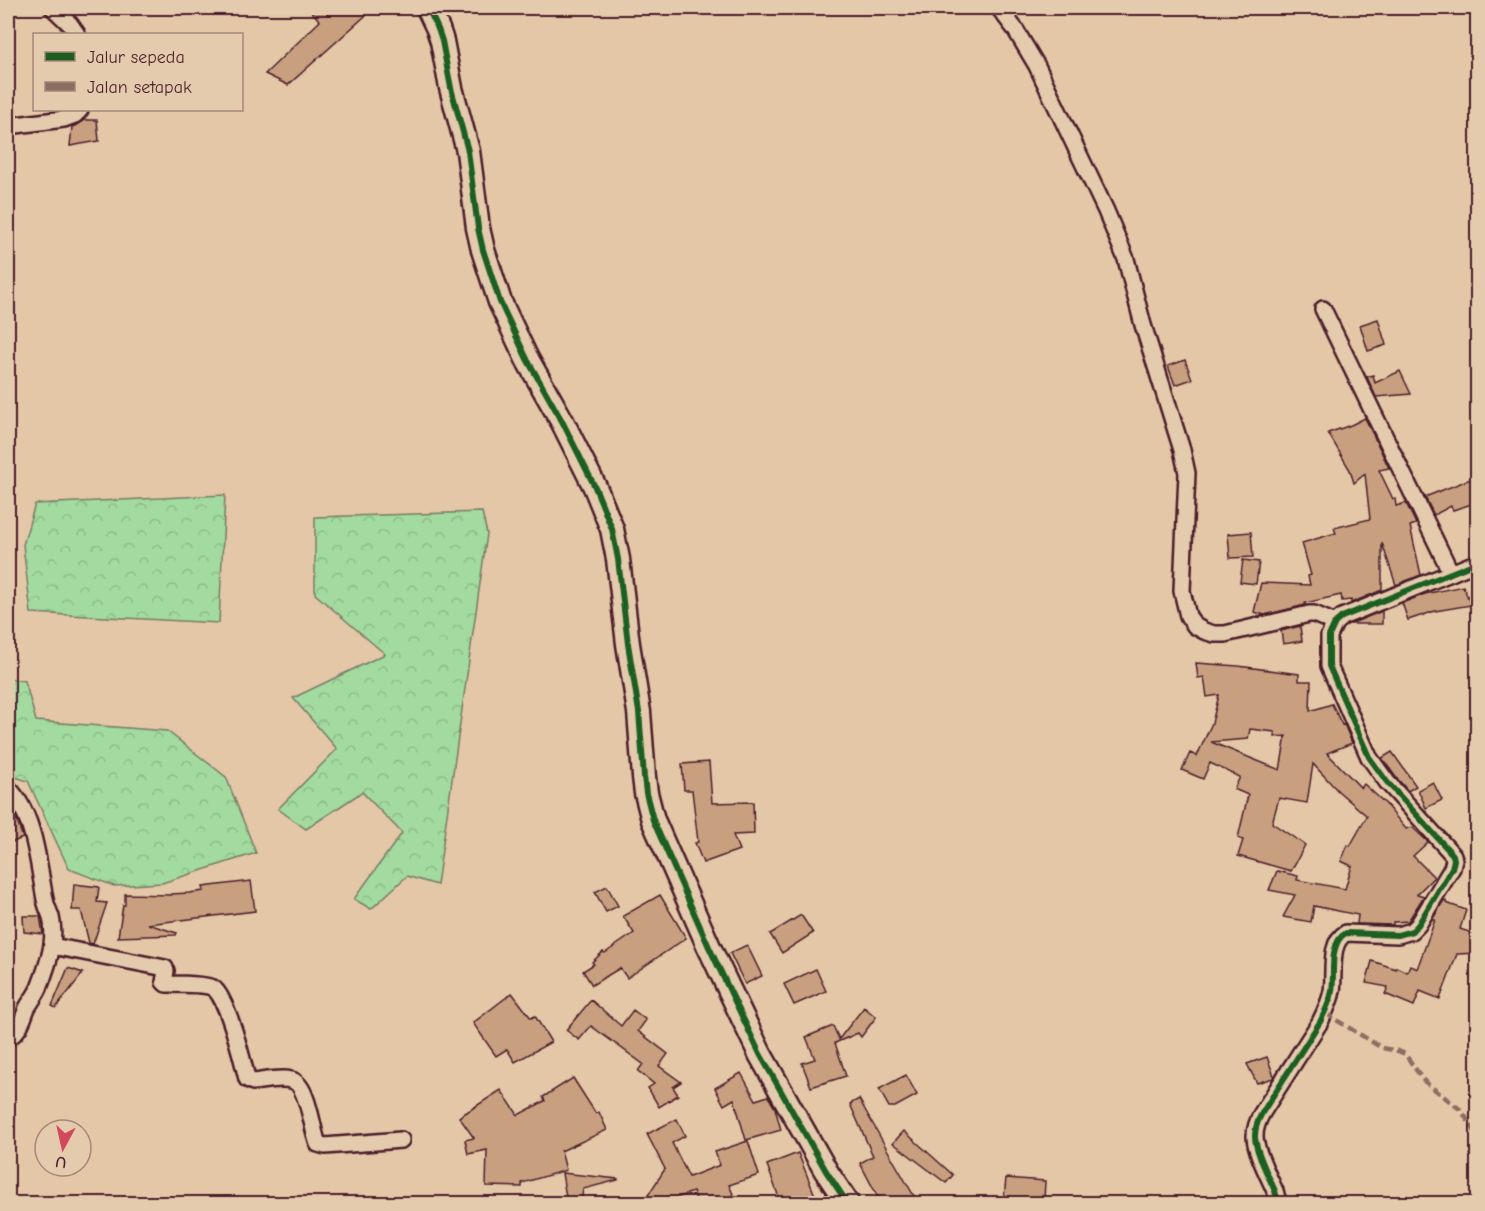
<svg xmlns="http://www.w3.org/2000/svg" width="1485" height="1211" viewBox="0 0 1485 1211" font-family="'Comic Neue',sans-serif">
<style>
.forest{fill:url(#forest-crowns);stroke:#767c65;stroke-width:1.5}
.building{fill:#c8a080;stroke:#4a1f2b;stroke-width:1.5;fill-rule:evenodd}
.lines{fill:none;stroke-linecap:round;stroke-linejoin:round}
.street-casing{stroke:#4a1f2b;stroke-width:20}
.secondary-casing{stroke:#4a1f2b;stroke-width:27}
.street{stroke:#e5cbad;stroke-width:15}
.secondary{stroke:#e5cbad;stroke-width:22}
.quiet{stroke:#8d6e63;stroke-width:4.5;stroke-dasharray:9 4.5;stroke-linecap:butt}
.cycleway-casing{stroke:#e5cbad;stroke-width:10}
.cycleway{stroke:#1b5e20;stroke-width:6}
</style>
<defs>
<pattern id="forest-crowns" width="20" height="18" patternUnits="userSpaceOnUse" patternTransform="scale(1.5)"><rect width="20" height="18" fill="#a2da9f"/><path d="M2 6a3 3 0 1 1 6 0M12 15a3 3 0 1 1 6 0" fill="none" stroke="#8dbb89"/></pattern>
</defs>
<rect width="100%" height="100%" fill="#e4c7a7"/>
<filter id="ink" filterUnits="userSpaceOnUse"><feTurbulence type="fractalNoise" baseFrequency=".0167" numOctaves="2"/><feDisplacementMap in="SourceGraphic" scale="12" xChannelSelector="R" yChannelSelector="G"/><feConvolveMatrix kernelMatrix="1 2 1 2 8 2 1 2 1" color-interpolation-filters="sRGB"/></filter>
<g filter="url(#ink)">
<!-- forest -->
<g class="forest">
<path d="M225 495 219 623 31 613 23 545 35 504Z"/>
<path d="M482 512 487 534 437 885 407 876 371 909 354 899 402 833 362 792 306 829 278 809 337 749 293 698 385 654 315 594V517Z"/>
<path d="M8 679 25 681 36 721 167 731 226 777 256 853 162 883 114 886 69 869 28 781 8 775Z"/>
</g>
<!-- building -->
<g class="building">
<path d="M308 8H374L288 85 265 74 320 21Z"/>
<path d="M84 120H97L99 141 70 146 72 127 79 124Z"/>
<path d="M1378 319 1386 345 1368 351 1360 325Z"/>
<path d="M1185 360 1192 379 1175 385 1168 366Z"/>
<path d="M1400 371 1411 394 1376 397 1367 377 1373 375 1375 383Z"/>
<path d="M1365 418 1389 468 1379 470 1393 499H1395L1396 506 1406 503 1416 524 1410 526 1421 575 1396 585 1382 543V590L1351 603V600L1342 601 1341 595 1305 603V605L1265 615 1254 612 1261 583 1310 585 1308 576 1311 575 1302 543 1336 533 1334 528 1370 519 1365 474 1354 483 1350 470 1328 433 1351 425Z"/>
<path d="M1478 476V502L1453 510 1451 506 1434 515 1425 497Z"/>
<path d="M1251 532 1253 557 1230 558 1228 534Z"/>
<path d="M1243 560 1259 562 1256 584 1240 582Z"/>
<path d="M1463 586 1471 605 1435 611 1408 620 1402 603 1425 594Z"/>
<path d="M1382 611V624H1350Z"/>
<path d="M1300 626 1302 641 1283 644 1281 631Z"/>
<path d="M1196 663 1238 666 1299 674V681H1311L1310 711 1332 704 1342 725 1344 724 1352 743 1327 753 1361 788 1364 784 1388 806H1387L1406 829 1412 827 1428 842 1413 856 1434 877 1417 894 1424 896 1408 921 1393 922V925L1357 924 1358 915 1314 906 1311 922 1283 917 1295 895 1269 890 1277 871 1298 876 1297 880 1345 889 1352 866 1341 861 1348 845 1350 846 1367 816 1338 791 1313 764 1307 803 1279 798 1272 823 1305 845 1291 871 1238 856 1243 840 1238 838 1248 795 1234 789 1240 777 1210 763 1203 779 1182 770 1190 753 1197 756 1212 723 1219 695 1207 697 1204 677 1198 678ZM1250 729 1275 732V737L1286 736 1280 770 1211 742 1248 739Z"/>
<path d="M1392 752 1416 786 1408 791 1395 776 1382 758Z"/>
<path d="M709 762 712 803 753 802 754 834 733 835 739 850 703 863 695 843 698 842 692 790H684L682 764Z"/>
<path d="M1433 782 1442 800 1426 808 1418 790Z"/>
<path d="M8 803 15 816 23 838 8 844Z"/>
<path d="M251 881 255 911 148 924 177 933 176 935 118 937 123 905H125V894L171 895V894L189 893 204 891 203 887Z"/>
<path d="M74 884 99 887 97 902 107 903 93 944 89 943 81 910H72Z"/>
<path d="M607 886 618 906 606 912 595 892Z"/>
<path d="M660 895 686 938 627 978 620 968 592 985 583 971 594 964 592 962 603 952 605 953 634 933 623 916Z"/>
<path d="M1444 900 1446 901V903L1466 910 1460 929 1478 935V953L1457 954 1440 999 1420 991 1414 1006 1385 994 1388 987 1366 983 1372 961 1396 969V967L1407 972 1410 965 1417 969 1435 920H1432Z"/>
<path d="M801 915 813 933 782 953 770 934Z"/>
<path d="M23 916H40L43 934 24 932Z"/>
<path d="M747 945 762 976 745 984 730 953Z"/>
<path d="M68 968 83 973 56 1008 52 1006Z"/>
<path d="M816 969 826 991 794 1005 784 984Z"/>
<path d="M512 993 531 1018 535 1016 551 1042 515 1062 507 1049 496 1056 473 1023Z"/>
<path d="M591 1000 621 1026 633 1010 646 1020 638 1031 668 1054 659 1066 681 1082 673 1087 678 1095 659 1107 648 1088 654 1084 638 1071 643 1064 591 1026 579 1040 566 1030Z"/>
<path d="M864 1007 876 1017 861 1037 858 1033 835 1043 846 1076 811 1087 802 1063 815 1059 806 1037 833 1026 839 1039Z"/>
<path d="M1267 1057 1274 1076 1273 1078 1257 1083 1247 1064Z"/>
<path d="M741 1073 756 1100 768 1096 775 1108 781 1130 746 1140 734 1099 724 1105 715 1088Z"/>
<path d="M906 1075 917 1095 895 1107H889L879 1089Z"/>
<path d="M573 1078 596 1114 599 1112 607 1130 561 1151 566 1170 522 1183V1187L486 1186 487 1150 468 1154 465 1140 474 1138 459 1117 501 1090 518 1115 545 1101 543 1097Z"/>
<path d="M859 1099 888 1151 918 1203H881L860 1163 873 1156 850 1104Z"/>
<path d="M677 1119 685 1136 672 1143 689 1177 720 1165 715 1152 748 1141 759 1175 729 1185 737 1203H698L693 1192 662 1203H643L665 1169 647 1134Z"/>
<path d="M904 1131 953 1175 946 1183 893 1143Z"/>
<path d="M798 1153 818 1203H781L767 1165Z"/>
<path d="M562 1173 618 1179V1180L583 1189 581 1203H567Z"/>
<path d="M1006 1178 1045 1181 1044 1201 1004 1198Z"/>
</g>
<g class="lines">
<!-- street casing -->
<g class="street-casing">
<g id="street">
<path d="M53 8 70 24 77 34"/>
<path d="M999 8 1015 29 1037 66 1106 211 1126 259 1143 325 1182 450 1187 473 1182 591 1188 616 1195 626 1204 631 1214 634H1225L1309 614H1314L1335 623"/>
<path d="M8 126 64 119 75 115 80 110"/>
<path d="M1323 309 1451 573"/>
<path d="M8 788C35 814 38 864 45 899 46 906 49 911 51 917 53 925 53 936 52 944 51 955 43 978 39 988 36 995 31 1001 27 1008 23 1018 19 1034 8 1037"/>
<path d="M52 946 165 968 166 971 164 982 166 984C176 984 207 984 213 988 227 996 243 1062 247 1079L253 1082C263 1081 281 1077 291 1080 308 1083 312 1130 318 1144L325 1146 401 1140"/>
<path d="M1276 1204 1277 1198 1275 1191C1269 1177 1255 1151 1255 1136 1255 1128 1258 1120 1262 1113L1320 1022C1325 1012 1330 1002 1332 991 1335 973 1328 943 1346 933L1398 935 1412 931 1418 925 1452 868 1454 860 1453 855 1387 782 1369 757 1362 741 1329 666V636L1335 623 1342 617 1478 562"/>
</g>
</g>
<!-- secondary casing -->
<g class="secondary-casing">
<path id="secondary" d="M428 8 438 29 442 41 451 88 468 151 478 228 483 250 500 302 527 359 562 421 595 487 612 529 618 559 628 644 639 712 644 777 646 793 653 820 709 947 760 1054 826 1171 848 1204"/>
</g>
<!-- street -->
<use href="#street" class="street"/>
<!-- secondary -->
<use href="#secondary" class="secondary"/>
<!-- quiet -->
<path class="quiet" d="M1325 1013 1382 1048 1398 1051 1405 1054 1424 1081 1461 1110 1478 1136"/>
<!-- cycleway casing -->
<g class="cycleway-casing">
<g id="cycleway">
<path d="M428 8 438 29 442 41 451 88 468 151 478 228 483 250 500 302 527 359 562 421 595 487 612 529 618 559 628 644 639 712 644 777 646 793 653 820 709 947 760 1054 826 1171 848 1204"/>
<path d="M1276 1204 1277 1198 1275 1191C1269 1177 1255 1151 1255 1136 1255 1128 1258 1120 1262 1113L1320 1022C1325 1012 1330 1002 1332 991 1335 973 1328 943 1346 933L1398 935 1412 931 1418 925 1452 868 1454 860 1453 855 1387 782 1369 757 1362 741 1329 666V636L1335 623 1342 617 1478 562"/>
</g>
</g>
<!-- cycleway -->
<use href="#cycleway" class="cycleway"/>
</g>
</g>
<!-- margin -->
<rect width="1485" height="1211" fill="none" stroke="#e5cbad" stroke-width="30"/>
<rect x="15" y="15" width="1455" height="1181" fill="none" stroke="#4a1f2b" stroke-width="2" filter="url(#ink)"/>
<!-- legend -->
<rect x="33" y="33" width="210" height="78" fill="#e5cbad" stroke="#a78679" stroke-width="1.5"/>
<rect x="45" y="52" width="30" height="9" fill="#1b5e20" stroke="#a78679" stroke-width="1.5"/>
<text x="87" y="63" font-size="18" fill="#4a1f2b">Jalur sepeda</text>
<rect x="45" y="82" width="30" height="9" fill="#8d6e63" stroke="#a78679" stroke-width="1.5"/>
<text x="87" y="93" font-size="18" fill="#4a1f2b">Jalan setapak</text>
<!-- north arrow -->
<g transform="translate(63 1148) rotate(188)"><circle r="28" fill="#e5cbad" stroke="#a78679" stroke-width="1.5"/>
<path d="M0-4.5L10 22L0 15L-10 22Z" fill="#d1495b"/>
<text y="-9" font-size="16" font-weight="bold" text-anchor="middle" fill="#4a1f2b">U</text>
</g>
</svg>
